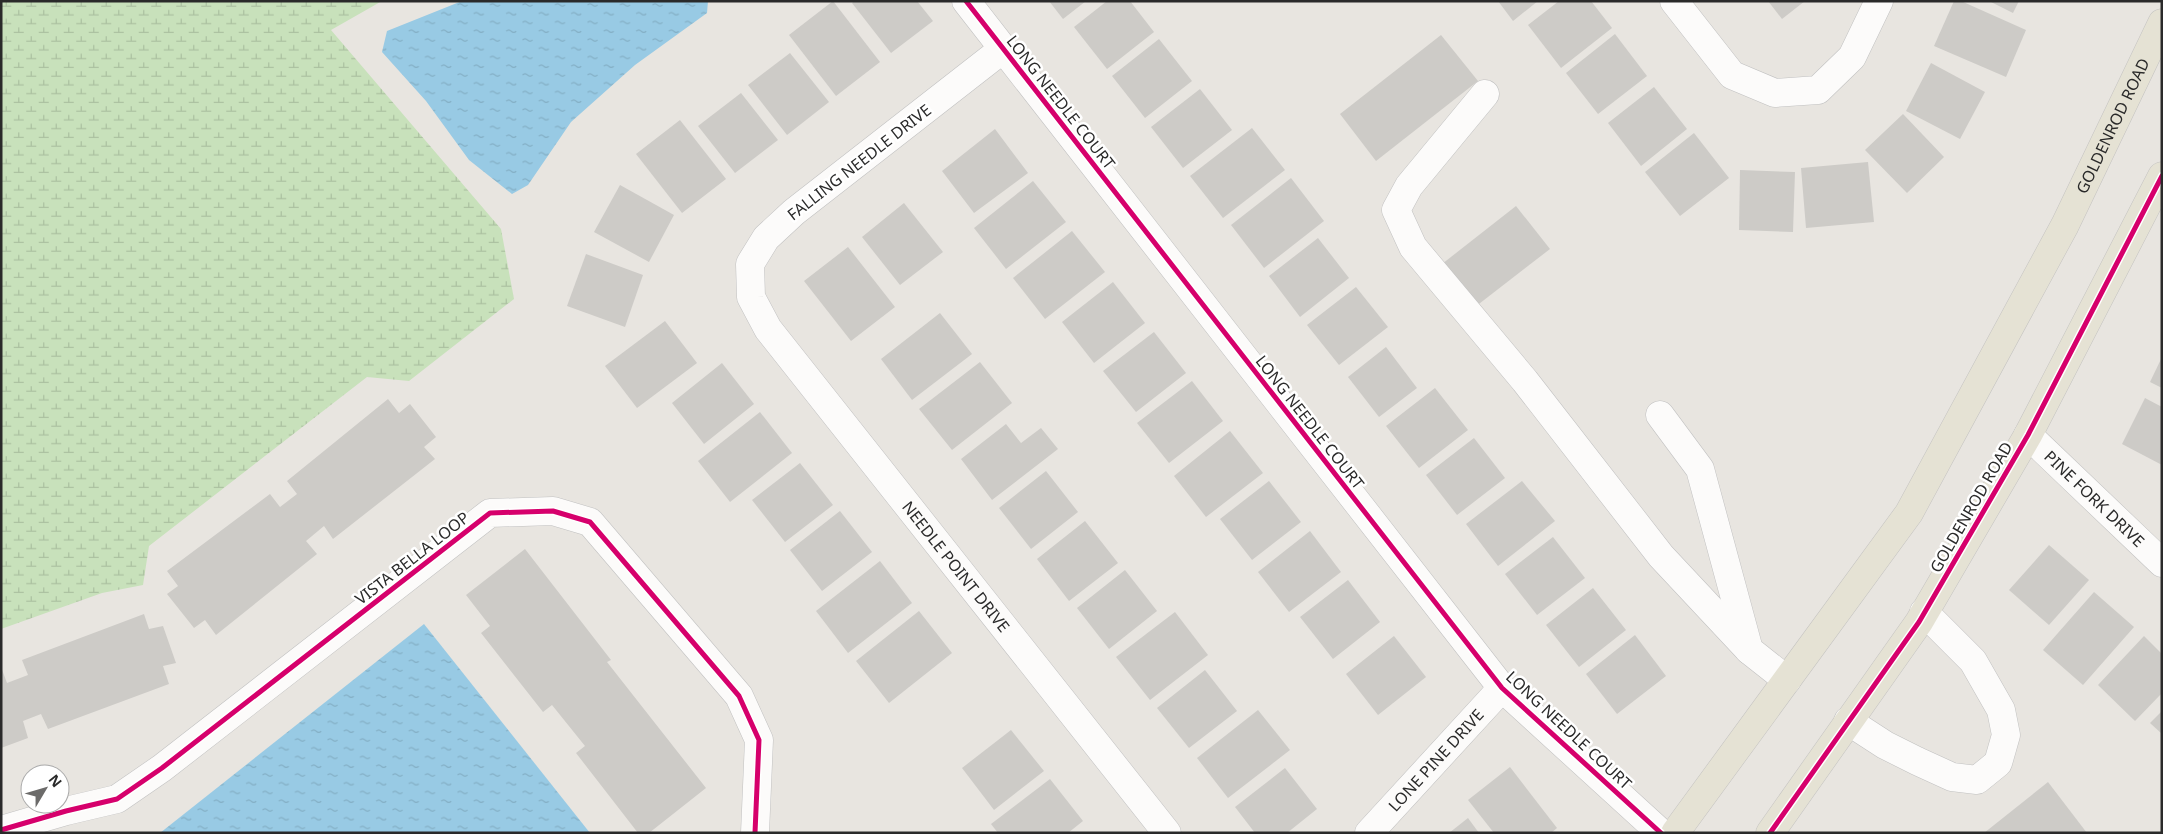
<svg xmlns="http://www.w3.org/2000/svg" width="2163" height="834" viewBox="0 0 2163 834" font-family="'Noto Sans',sans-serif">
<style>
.wetland{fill:url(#wetland-marsh)}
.water{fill:url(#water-ripples)}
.building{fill:#cdcbc7}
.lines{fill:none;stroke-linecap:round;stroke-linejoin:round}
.minor-casing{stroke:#c1c1c1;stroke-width:29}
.major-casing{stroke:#c4c3c1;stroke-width:29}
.minor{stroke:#fcfbfa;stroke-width:28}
.major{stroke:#e5e2d4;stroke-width:28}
.cycleway-casing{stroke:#fff;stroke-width:8}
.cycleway{stroke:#d6006c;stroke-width:5}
.labels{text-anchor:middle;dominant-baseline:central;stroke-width:5;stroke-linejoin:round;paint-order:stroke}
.street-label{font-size:16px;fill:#2a2a2a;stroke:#fff}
</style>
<defs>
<pattern id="wetland-marsh" width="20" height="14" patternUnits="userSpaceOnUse" patternTransform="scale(1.25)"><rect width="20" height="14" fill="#c8e1bb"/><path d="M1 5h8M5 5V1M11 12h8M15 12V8" fill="none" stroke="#acc1a1"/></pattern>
<pattern id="water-ripples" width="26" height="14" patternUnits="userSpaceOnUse" patternTransform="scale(1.25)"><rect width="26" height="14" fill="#98cae4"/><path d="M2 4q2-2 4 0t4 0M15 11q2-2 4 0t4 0" fill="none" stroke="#83aec4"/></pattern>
</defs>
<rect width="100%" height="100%" fill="#e8e5e0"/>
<!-- wetland -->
<path class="wetland" d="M1 1H382L331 30 501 229 514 299 409 381 367 377 149 546 143 585 102 593 1 629Z"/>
<!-- water -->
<g class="water">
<path d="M462 1H708L707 13 635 65 571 122 528 185 512 194 469 160 426 101 382 52 387 31Z"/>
<path d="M424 624 590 833H160Z"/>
</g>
<!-- building -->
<g class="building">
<path d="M833 1 880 62 836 96 789 35Z"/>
<path d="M854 1H917L933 21 891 53 852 3Z"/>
<path d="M1049 1H1086L1063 19Z"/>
<path d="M1107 1H1130L1154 32 1107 69 1074 27Z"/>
<path d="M1498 1H1538L1513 21Z"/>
<path d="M1559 1H1591L1612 28 1561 68 1528 25Z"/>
<path d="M1768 1H1805L1782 19Z"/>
<path d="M1954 1H1961L2026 30 2006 77 1934 46Z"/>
<path d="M1989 1H2019L2013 13Z"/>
<path d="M1615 34 1647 76 1598 114 1566 73Z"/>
<path d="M1441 35 1478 81 1376 161 1340 114Z"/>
<path d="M1159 39 1192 81 1145 118 1112 76Z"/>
<path d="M790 53 829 102 787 135 748 85Z"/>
<path d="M1931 63 1985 92 1960 139 1906 111Z"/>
<path d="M1654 87 1687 129 1641 166 1608 123Z"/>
<path d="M1200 89 1232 130 1183 168 1151 127Z"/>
<path d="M741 93 778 140 735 173 698 126Z"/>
<path d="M1903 114 1944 157 1907 193 1865 150Z"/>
<path d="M680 120 726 179 682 213 636 154Z"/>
<path d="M1252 128 1285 170 1223 218 1190 176Z"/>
<path d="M995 129 1028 173 974 213 942 171Z"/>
<path d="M1694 133 1729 178 1680 216 1645 172Z"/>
<path d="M1868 162 1874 222 1806 228 1801 168Z"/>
<path d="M1740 170 1795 172 1793 232 1739 230Z"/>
<path d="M1291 178 1324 221 1264 268 1231 225Z"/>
<path d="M1033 181 1066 222 1006 269 974 228Z"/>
<path d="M620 185 674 215 649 262 594 232Z"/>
<path d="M904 203 943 252 900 285 862 237Z"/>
<path d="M1516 206 1550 249 1475 307 1442 264Z"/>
<path d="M1072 231 1105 272 1045 319 1013 278Z"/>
<path d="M1318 238 1349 278 1300 317 1269 276Z"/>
<path d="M848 247 895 307 851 341 804 281Z"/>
<path d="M586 254 643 275 625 327 567 306Z"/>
<path d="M1113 282 1145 323 1094 363 1062 322Z"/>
<path d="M1356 287 1388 327 1339 365 1307 325Z"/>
<path d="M940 313 972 354 912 400 881 359Z"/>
<path d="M665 321 697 363 637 408 605 366Z"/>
<path d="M1154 332 1186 373 1136 412 1103 371Z"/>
<path d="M1386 347 1417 388 1379 417 1348 377Z"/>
<path d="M2162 357V388L2150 382Z"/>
<path d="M980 362 1012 403 952 450 919 409Z"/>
<path d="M722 363 754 404 704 444 672 403Z"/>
<path d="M1192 381 1223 421 1169 463 1137 423Z"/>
<path d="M1435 388 1468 430 1419 468 1386 426Z"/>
<path d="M2145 398 2162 407V465L2122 444Z"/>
<path d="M388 399 399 413 410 404 436 437 424 447 435 459 333 539 324 526 306 541 317 554 216 635 205 620 194 628 167 594 178 586 167 571 270 494 280 507 297 494 287 481Z"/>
<path d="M760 412 792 453 730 502 698 461Z"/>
<path d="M1006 424 1021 443 1041 428 1058 449 992 500 961 459Z"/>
<path d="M1230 431 1263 473 1206 517 1174 476Z"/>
<path d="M1474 438 1505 478 1457 515 1426 475Z"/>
<path d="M800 463 833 505 785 542 752 500Z"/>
<path d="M1046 471 1078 512 1031 549 999 508Z"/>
<path d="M1269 481 1301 522 1252 560 1220 519Z"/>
<path d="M1522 481 1555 521 1498 566 1466 524Z"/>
<path d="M840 511 872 552 822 591 790 550Z"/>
<path d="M1085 521 1118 563 1069 601 1037 559Z"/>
<path d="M1310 531 1341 572 1289 612 1258 572Z"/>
<path d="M1553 537 1585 578 1537 615 1505 574Z"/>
<path d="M2049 545 2089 580 2049 625 2009 590Z"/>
<path d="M525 549 611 660 607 662 706 788 649 833H638L576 753 585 746 552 705 543 712 481 633 490 626 466 595Z"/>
<path d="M880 561 912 603 848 653 816 611Z"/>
<path d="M1125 570 1157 611 1109 649 1077 608Z"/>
<path d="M1348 580 1380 622 1333 659 1300 617Z"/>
<path d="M1593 588 1626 630 1579 667 1546 625Z"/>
<path d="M2094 592 2134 627 2083 685 2043 650Z"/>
<path d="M919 611 952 653 889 703 856 661Z"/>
<path d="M1175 612 1208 655 1150 700 1116 657Z"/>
<path d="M144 614 149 629 163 626 176 663 163 666 169 684 48 729 41 714 23 721 28 738 1 748V667L7 683 28 675 22 660Z"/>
<path d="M1635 635 1666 676 1617 714 1586 674Z"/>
<path d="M1394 636 1426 677 1378 715 1346 674Z"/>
<path d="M2144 636 2162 654V693L2135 721 2098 685Z"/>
<path d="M1205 670 1237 711 1189 748 1157 708Z"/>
<path d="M1258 710 1290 750 1228 798 1197 758Z"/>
<path d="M2162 711V734L2150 723Z"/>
<path d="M1011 730 1044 771 994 810 962 768Z"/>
<path d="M1510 767 1557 828 1551 833H1494L1468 800Z"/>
<path d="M1285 768 1317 809 1287 833H1255L1235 807Z"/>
<path d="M1050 779 1083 821 1068 833H998L991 824Z"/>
<path d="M2048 782 2087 833H1984Z"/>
<path d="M1468 818 1479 833H1449Z"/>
</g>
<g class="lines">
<!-- minor casing -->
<g class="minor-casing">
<g id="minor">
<path d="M966 1 1502 688 1661 833"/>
<path d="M1674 1 1732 75 1775 93 1818 90 1852 57 1879 1"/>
<path id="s1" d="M1003 49 794 212 766 238 750 264 751 297 768 329 1167 833"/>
<path d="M1485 94 1409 186 1396 210 1413 247 1525 381 1661 556 1749 650"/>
<path d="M1660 415 1700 469 1749 650 1787 680"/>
<path id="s2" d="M2028 435 2162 563"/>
<path d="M1848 721 1885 745 1917 761 1952 777 1977 780 1998 763 2006 735 2001 710 1973 661 1924 612"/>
<path d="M1 830 66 811 117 799 162 768 490 513 553 511 590 522 739 696 759 740 755 833"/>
<path id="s3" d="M1369 833 1502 688"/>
</g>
</g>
<!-- major casing -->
<g class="major-casing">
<g id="major">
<path id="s4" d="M1675 833 1909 513 2065 225 2162 23"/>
<path d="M1770 833 1919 622 2028 435 2162 176"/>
</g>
</g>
<!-- minor -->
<use href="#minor" class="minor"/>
<!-- major -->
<use href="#major" class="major"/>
<!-- cycleway casing -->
<g class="cycleway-casing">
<g id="cycleway">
<path d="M966 1 1502 688 1661 833"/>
<path d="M1 830 66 811 117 799 162 768 490 513 553 511 590 522 739 696 759 740 755 833"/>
<path d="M1770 833 1919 622 2028 435 2162 176"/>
</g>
</g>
<!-- cycleway -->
<use href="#cycleway" class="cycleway"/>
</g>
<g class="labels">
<!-- street labels -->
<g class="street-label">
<text transform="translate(1061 102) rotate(52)">LONG NEEDLE COURT</text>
<text stroke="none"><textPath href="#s4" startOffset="834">GOLDENROD ROAD</textPath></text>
<text transform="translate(859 162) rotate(-38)">FALLING NEEDLE DRIVE</text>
<text transform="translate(1310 422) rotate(52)">LONG NEEDLE COURT</text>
<text stroke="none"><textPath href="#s2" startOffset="92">PINE FORK DRIVE</textPath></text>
<text transform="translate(1971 507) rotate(-60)">GOLDENROD ROAD</text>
<text transform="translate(412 558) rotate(-38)">VISTA BELLA LOOP</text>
<text stroke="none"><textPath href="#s1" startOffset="706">NEEDLE POINT DRIVE</textPath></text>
<text transform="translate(1569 730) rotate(43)">LONG NEEDLE COURT</text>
<text stroke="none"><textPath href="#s3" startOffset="99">LONE PINE DRIVE</textPath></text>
</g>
</g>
<!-- border -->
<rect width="2163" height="834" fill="none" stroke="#2a2a2a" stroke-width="5"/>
<!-- north arrow -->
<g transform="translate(45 789) rotate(52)"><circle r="24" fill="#ffffff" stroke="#aaaaaa"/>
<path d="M0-4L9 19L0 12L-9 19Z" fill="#6c6b6a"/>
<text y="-8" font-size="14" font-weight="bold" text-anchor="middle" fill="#2a2a2a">N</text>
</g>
</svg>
